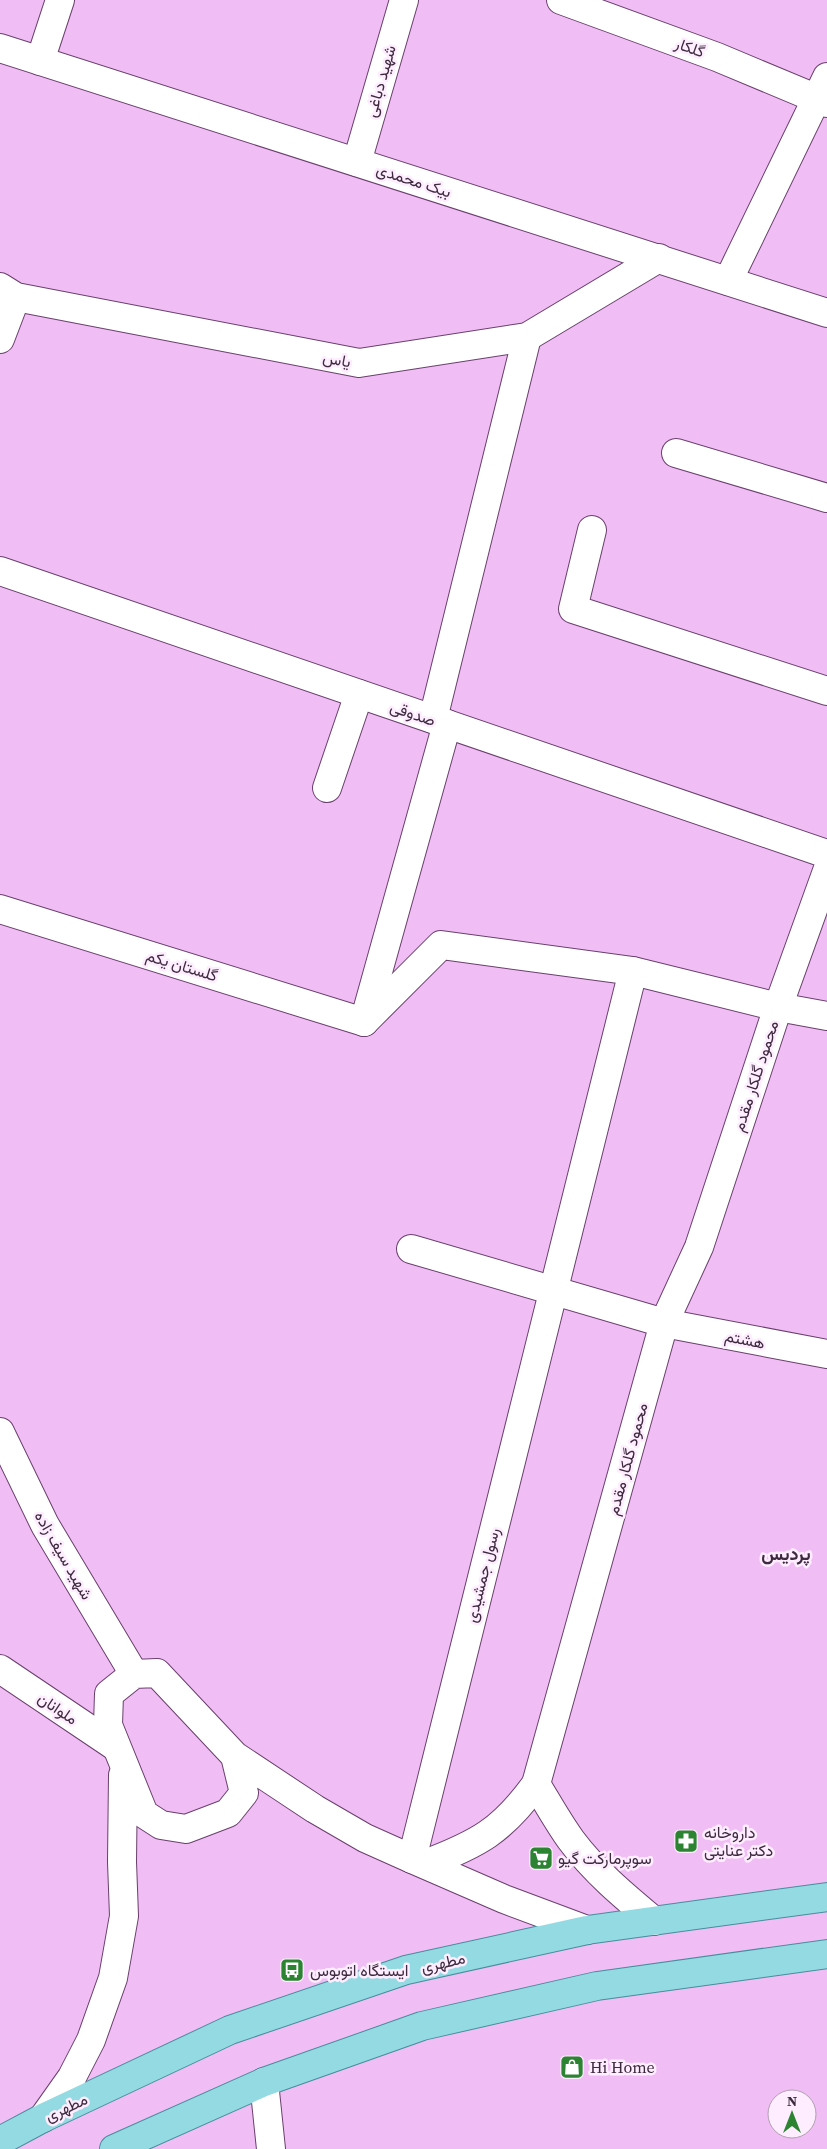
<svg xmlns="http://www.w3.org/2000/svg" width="827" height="2149" viewBox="0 0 827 2149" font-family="'Source Serif 4',Vazirmatn,serif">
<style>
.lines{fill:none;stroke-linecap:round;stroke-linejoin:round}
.minor-casing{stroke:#6a3f6d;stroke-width:30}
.major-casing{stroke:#468d9c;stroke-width:30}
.minor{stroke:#fff;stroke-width:28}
.major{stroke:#93dae2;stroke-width:28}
.labels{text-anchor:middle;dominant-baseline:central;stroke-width:5;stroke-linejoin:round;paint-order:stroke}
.street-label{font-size:16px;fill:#3e2a3f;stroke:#fdedfe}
.poi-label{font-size:16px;fill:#3e2a3f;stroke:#fdedfe;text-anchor:start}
.neighbourhood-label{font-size:18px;font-weight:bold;fill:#3e2a3f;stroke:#fdedfe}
</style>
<rect width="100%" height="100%" fill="#f0bef4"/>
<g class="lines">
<!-- minor casing -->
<g class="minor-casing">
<g id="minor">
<path d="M561 0 717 57 827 103"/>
<path d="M0 48 827 313"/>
<path d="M40 61 60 0"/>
<path d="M357 162 404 0"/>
<path d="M728 281 827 77"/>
<path d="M0 287 16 297 359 363 527 337 659 258"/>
<path d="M0 339 16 297"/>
<path d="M676 453 827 498"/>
<path d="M592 530 573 609 827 691"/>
<path d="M0 571 827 854"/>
<path d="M433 719 527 337"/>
<path d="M327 788 359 694"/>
<path d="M0 909 364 1022"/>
<path d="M365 1021 441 945 633 971"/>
<path d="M364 1022 447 724"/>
<path d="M411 1249 664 1323 827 1354"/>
<path d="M0 1432 45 1525 134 1674"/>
<path d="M0 1669 116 1747"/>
<path d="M235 1756 244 1793 228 1813 186 1829 161 1825 144 1814 108 1725 109 1694 134 1674 157 1673 235 1756 315 1809 365 1838 412 1859 504 1899 587 1930"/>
<path d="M536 1784C547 1802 558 1822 571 1840 594 1871 624 1896 654 1921"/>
<path d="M412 1859 633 971 778 1007 827 1016"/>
<path d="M425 1864C478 1844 502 1831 536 1784L664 1323 699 1247 778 1007 827 871"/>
<path d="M264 2082 271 2149"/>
<path d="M43 2118 72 2077 91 2040 113 1978 124 1916 122 1862 123 1775"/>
</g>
</g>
<!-- major casing -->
<g class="major-casing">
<g id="major">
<path d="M0 2141 43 2118 230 2030 406 1970 587 1930 827 1897"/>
<path d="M114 2149 264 2082 422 2026 597 1986 827 1954"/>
</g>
</g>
<!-- minor -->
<use href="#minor" class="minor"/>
<!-- major -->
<use href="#major" class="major"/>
</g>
<!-- icons -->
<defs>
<g id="pharmacy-square" transform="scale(1.25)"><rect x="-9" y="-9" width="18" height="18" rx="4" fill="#2c8332" stroke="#fdedfe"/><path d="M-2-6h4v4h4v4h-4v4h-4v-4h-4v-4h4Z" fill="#fff"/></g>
<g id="supermarket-square" transform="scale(1.25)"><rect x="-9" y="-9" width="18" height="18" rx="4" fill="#2c8332" stroke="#fdedfe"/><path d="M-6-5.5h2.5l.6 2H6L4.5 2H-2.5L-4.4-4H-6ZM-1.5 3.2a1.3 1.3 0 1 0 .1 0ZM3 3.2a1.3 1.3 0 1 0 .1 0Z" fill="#fff"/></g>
<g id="bus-square" transform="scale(1.25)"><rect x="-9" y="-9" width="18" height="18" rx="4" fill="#2c8332" stroke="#fdedfe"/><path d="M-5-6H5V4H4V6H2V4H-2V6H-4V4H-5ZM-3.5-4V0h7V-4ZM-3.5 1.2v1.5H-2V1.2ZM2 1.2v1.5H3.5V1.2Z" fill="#fff"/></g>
<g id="shop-square" transform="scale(1.25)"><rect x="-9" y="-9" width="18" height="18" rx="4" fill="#2c8332" stroke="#fdedfe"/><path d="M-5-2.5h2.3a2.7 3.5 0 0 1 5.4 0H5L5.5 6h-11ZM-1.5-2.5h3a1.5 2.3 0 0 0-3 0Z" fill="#fff"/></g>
</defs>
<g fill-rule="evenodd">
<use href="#pharmacy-square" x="686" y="1841"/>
<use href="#supermarket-square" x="541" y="1858"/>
<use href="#bus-square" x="292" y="1970"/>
<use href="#shop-square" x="572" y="2067"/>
</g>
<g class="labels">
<!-- street labels -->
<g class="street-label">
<text transform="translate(690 47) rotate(20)">گلکار</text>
<text transform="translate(380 81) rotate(-74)">شهید دباغی</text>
<text transform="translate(414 180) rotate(18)">بیک محمدی</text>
<text transform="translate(337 359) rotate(11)">یاس</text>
<text transform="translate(413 713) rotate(19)">صدوقی</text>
<text transform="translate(182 965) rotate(17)">گلستان یکم</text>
<text transform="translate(755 1076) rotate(-72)">محمود گلکار مقدم</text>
<text transform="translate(745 1339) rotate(11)">هشتم</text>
<text transform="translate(627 1459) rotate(-75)">محمود گلکار مقدم</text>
<text transform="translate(64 1555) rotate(60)">شهید سیف زاده</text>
<text transform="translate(482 1575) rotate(-76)">رسول جمشیدی</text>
<text transform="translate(58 1708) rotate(34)">ملوانان</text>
<text transform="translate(443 1962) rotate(-13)">مطهری</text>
<text transform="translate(66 2107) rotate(-25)">مطهری</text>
</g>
<!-- poi labels -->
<g class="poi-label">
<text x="704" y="1832">داروخانه<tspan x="704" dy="18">دکتر عنایتی</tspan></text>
<text x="558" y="1858">سوپرمارکت گیو</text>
<text x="310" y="1970">ایستگاه اتوبوس</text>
<text x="590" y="2067">Hi Home</text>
</g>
<!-- neighbourhood labels -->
<g class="neighbourhood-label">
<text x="786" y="1553">پردیس</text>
</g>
</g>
<!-- north arrow -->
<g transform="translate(792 2114)"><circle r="24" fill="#fdedfe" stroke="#b19fb2"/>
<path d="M0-4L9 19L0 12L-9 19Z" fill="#2c8332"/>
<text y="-8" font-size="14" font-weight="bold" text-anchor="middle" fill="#3e2a3f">N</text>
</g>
</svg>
